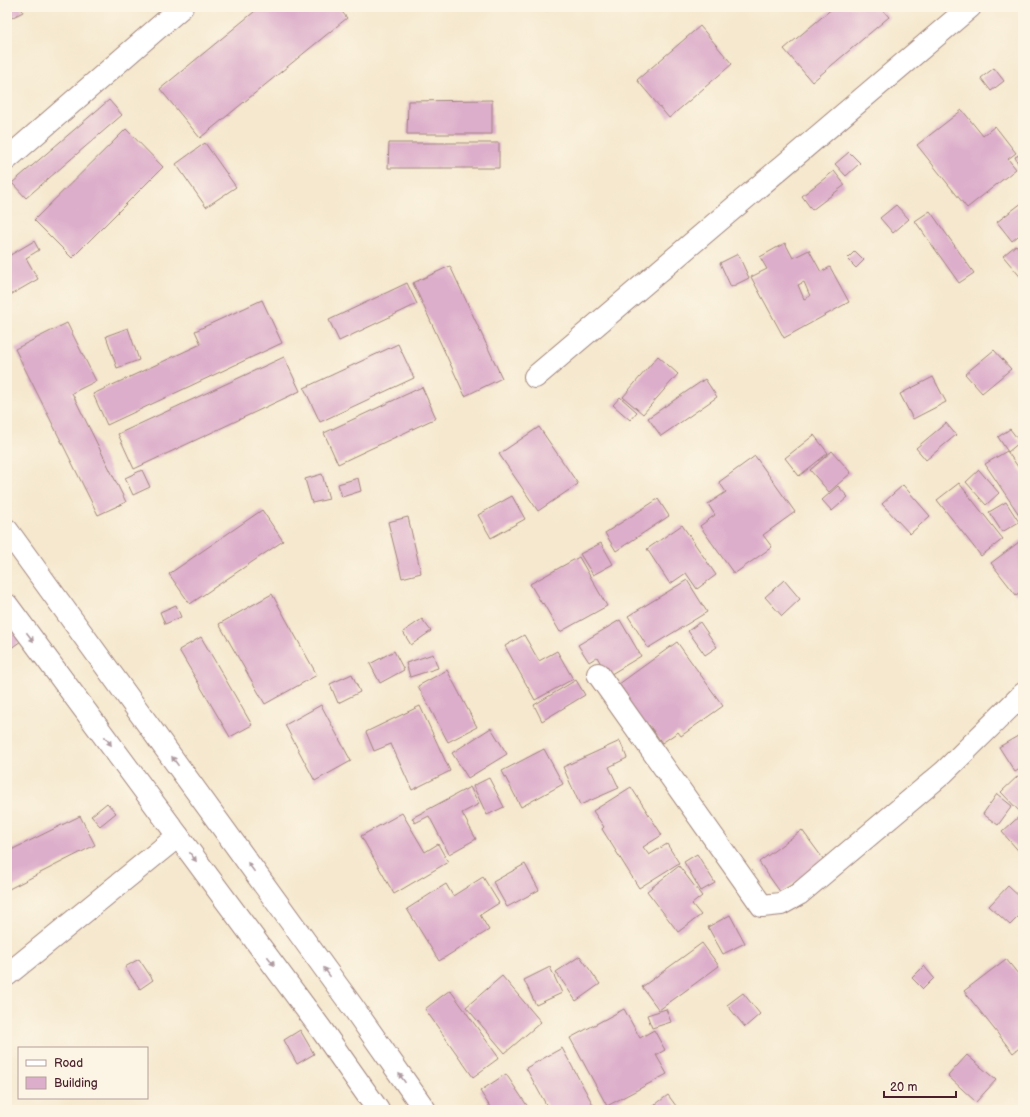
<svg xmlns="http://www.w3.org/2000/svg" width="1030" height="1117" viewBox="0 0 1030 1117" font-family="'Balsamiq Sans',sans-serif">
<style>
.building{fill:#ddaecb;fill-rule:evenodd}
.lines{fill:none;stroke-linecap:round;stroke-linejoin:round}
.street-casing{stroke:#a0847c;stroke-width:24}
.primary-casing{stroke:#a0847c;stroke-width:24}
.street{stroke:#fff;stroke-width:22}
.primary{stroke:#fff;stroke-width:22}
.oneway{fill:#ae9aa0}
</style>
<rect width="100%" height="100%" fill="#fcf5e5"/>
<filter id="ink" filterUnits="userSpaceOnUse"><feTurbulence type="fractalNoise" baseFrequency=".025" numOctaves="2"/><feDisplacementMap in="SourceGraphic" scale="8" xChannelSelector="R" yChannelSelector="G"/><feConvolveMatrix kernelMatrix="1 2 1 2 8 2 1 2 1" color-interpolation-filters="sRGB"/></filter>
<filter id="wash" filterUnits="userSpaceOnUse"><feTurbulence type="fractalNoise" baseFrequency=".012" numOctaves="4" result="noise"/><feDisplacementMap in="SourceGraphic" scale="16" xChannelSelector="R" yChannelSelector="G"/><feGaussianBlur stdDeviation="0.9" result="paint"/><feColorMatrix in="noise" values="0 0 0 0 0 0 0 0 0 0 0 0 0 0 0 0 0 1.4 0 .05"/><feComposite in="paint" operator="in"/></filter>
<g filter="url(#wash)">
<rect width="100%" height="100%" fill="#f5e8ce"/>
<g id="blocks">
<!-- building -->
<g class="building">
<path d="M7 7H21L23 12 7 20Z"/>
<path d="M260 7H338L347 18 200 138 160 89Z"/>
<path d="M543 7H552L546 11Z"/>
<path d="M834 7H880L889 17 812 82 784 49Z"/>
<path d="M700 26 732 64 669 118 637 80Z"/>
<path d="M994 68 1004 81 991 91 981 78Z"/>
<path d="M109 100 122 115 26 198 12 183Z"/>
<path d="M492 100V134H407L408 101Z"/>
<path d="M962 110 983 136 995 126 1016 153 1008 159 1016 169 967 208 917 145Z"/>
<path d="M126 129 163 167 72 258 34 220Z"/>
<path d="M205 143 236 187 206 207 176 164Z"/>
<path d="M389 143H499V168H388Z"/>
<path d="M849 152 860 163 846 176 835 164Z"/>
<path d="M1023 153V166L1020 168 1015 157Z"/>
<path d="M834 171 845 185 812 210 802 196Z"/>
<path d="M1023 202V232L1012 241 997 222Z"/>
<path d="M896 205 909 219 893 233 880 218Z"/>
<path d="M930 211 974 273 959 283 915 221Z"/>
<path d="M34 241 39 250 26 258 38 279 7 297V257Z"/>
<path d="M785 243 793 258 809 250 821 272 830 267 849 302 784 338 751 277 767 269 760 257ZM804 282 810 296 804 299 798 285Z"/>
<path d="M1016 245 1023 254V280L1003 256Z"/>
<path d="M855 251 864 260 856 268 847 259Z"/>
<path d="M738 254 749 278 731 287 720 263Z"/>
<path d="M450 266 502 378 465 396 413 283Z"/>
<path d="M407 283 417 304 339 341 329 320Z"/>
<path d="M262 300 282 343 107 425 93 394 201 344 195 331Z"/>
<path d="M67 323 96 381 72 393 126 502 98 515 15 349Z"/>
<path d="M128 328 139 360 117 368 106 336Z"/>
<path d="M398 344 414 378 320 422 304 388Z"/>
<path d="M994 350 1011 369 982 393 965 374Z"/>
<path d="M658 356 678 374 643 414 623 397Z"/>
<path d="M284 357 300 391 134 469 118 434Z"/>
<path d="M933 377 946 402 913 419 900 394Z"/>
<path d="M705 379 717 397 661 436 648 418Z"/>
<path d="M422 387 436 418 338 464 324 433Z"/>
<path d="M620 397 637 412 630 420 613 405Z"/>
<path d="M946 423 956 435 926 460 916 448Z"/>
<path d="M539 427 578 484 538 511 499 454Z"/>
<path d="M1010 429 1020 442 1008 452 998 437Z"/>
<path d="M814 435 828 453 799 476 785 458Z"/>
<path d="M832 451 851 473 829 492 810 470Z"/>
<path d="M1007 451 1023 474V518L1022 519 985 464Z"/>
<path d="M755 456 795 512 763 535 772 547 734 574 700 526 715 515 708 504 726 492 719 482Z"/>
<path d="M142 470 150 487 133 495 125 478Z"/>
<path d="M979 470 999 493 986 505 966 482Z"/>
<path d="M322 474 329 499 312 503 305 479Z"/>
<path d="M358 478 361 491 342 497 338 484Z"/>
<path d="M959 483 1003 539 981 556 937 500Z"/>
<path d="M903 485 930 516 910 534 882 504Z"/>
<path d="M838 486 848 497 832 511 822 500Z"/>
<path d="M512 496 525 519 491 538 478 515Z"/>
<path d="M658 499 669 516 616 551 605 533Z"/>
<path d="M1006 502 1019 522 1002 532 989 512Z"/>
<path d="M262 510 283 541 190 604 169 574Z"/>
<path d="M408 517 421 573 402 578 388 522Z"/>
<path d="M682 525 716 575 697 589 686 573 670 584 647 549Z"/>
<path d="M1023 539V590L1016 595 991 563Z"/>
<path d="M601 543 613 564 593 575 580 554Z"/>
<path d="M579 557 607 606 560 632 543 603 542 604 530 584Z"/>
<path d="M687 580 707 612 648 648 628 616Z"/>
<path d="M784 580 800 599 782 616 765 597Z"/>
<path d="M272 594 317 675 265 704 219 624Z"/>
<path d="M176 605 181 617 165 624 160 612Z"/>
<path d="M422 619 431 631 411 645 403 632Z"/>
<path d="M620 620 641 656 608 676 597 657 589 662 578 645Z"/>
<path d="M7 622 21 641 7 651Z"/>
<path d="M700 622 717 647 705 655 688 631Z"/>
<path d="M524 635 539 661 557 651 573 679 535 700 505 646Z"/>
<path d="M201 637 252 725 230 737 179 650Z"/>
<path d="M677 642 723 706 681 736 678 732 662 743 649 725 644 728 624 700 628 697 619 684Z"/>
<path d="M394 651 404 670 380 683 370 664Z"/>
<path d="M433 654 438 668 410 677 406 663Z"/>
<path d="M447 670 477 727 448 742 418 686Z"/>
<path d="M352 674 360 692 338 703 330 684Z"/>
<path d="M576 680 585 695 542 721 534 705Z"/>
<path d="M321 705 351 761 315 781 285 725Z"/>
<path d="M420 706 450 771 412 790 391 744 374 751 366 732Z"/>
<path d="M491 728 507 754 468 778 452 753Z"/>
<path d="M1023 733V767L1015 772 999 747Z"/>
<path d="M620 741 627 758 609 767 619 788 580 805 563 767Z"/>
<path d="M544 749 563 784 521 807 502 771Z"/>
<path d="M1020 774 1023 777V856L1002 832 1022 814 1001 792Z"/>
<path d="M489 778 504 807 487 815 473 786Z"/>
<path d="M470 787 479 804 462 813 476 839 449 854 429 816 415 823 412 818Z"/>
<path d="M631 787 662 835 643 847 649 855 667 844 679 863 639 888 602 829 604 827 593 811Z"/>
<path d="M997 794 1012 806 998 825 983 814Z"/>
<path d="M107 803 116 813 100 826 91 816Z"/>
<path d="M402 813 425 852 438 844 448 862 394 894 361 836Z"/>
<path d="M80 816 95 845 7 890V852Z"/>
<path d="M802 830 824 860 781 893 759 862Z"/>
<path d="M697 854 715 883 701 891 684 862Z"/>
<path d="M525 864 539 890 507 907 493 882Z"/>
<path d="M679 866 702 896 692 904 701 915 678 932 647 891Z"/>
<path d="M483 877 499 903 480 915 489 930 439 961 407 909 446 884 453 896Z"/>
<path d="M1008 886 1023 900V912L1010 925 989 906Z"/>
<path d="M730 915 745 943 723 954 708 927Z"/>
<path d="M702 943 719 966 659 1010 642 987Z"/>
<path d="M580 956 600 984 576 1001 556 972Z"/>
<path d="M139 959 153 980 140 989 125 967Z"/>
<path d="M1006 959 1023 980V1045L1013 1053 964 991Z"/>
<path d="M924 966 934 978 923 989 912 978Z"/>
<path d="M550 967 562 993 536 1005 524 980Z"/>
<path d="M502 976 541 1022 505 1053 466 1007Z"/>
<path d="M450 990 499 1058 473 1077 425 1009Z"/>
<path d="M743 993 760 1014 745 1027 727 1005Z"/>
<path d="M624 1009 640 1038 654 1030 665 1050 656 1055 667 1074 607 1106 570 1038Z"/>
<path d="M666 1009 671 1022 652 1028 647 1015Z"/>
<path d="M300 1030 314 1054 297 1064 284 1040Z"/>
<path d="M562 1048 596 1110H549L526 1068Z"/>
<path d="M967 1055 996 1080 976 1102 948 1076Z"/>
<path d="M506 1074 530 1110H492L480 1091Z"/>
<path d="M668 1095 679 1110H648Z"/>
</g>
</g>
</g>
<g filter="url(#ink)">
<use href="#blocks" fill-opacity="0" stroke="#a0847c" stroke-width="1"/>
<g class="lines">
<!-- street casing -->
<g class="street-casing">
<g id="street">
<path d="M7 159 182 7"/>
<path d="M535 377 970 7"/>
<path d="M598 674 762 906 781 904 799 894 944 772 1023 694"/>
<path d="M7 975 178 836"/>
</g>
</g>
<!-- primary casing -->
<g class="primary-casing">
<g id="primary">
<path d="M7 530 352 1006 425 1110"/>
<path d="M7 605 321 1029 378 1110"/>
</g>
</g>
<!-- street -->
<use href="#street" class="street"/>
<!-- primary -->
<use href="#primary" class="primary"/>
</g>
<!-- one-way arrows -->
<defs><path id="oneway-solid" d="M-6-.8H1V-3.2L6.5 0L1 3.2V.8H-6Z"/></defs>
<g class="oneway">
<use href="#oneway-solid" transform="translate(30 637) rotate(53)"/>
<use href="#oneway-solid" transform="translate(108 741) rotate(53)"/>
<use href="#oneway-solid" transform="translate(175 761) rotate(-126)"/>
<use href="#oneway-solid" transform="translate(193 857) rotate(53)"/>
<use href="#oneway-solid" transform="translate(251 867) rotate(-126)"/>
<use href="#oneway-solid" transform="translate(271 961) rotate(53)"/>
<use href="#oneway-solid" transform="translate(327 972) rotate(-126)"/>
<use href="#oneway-solid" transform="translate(402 1078) rotate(-125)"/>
</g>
</g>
<!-- margin -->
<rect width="1030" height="1117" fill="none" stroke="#fcf5e5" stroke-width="24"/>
<!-- legend -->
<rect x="18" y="1047" width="130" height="52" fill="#fcf5e5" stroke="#b59f9b"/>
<rect x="26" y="1060" width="20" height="6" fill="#ffffff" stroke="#b59f9b"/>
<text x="54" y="1067" font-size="12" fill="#4a1f2b">Road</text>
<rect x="26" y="1077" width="20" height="12" fill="#ddaecb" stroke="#b59f9b"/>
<text x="54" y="1087" font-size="12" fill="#4a1f2b">Building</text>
<!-- scale -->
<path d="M884 1091v6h72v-6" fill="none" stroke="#4a1f2b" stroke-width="2"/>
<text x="890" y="1091" font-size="12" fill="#4a1f2b" stroke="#fcf5e5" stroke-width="3" paint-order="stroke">20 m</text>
</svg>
